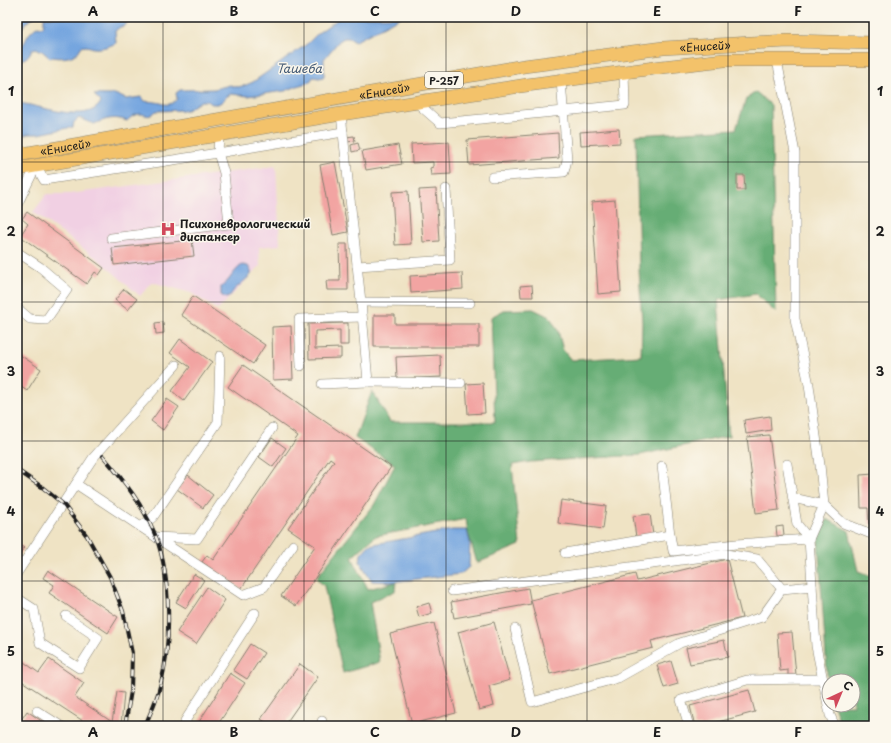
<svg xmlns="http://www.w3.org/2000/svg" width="891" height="743" viewBox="0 0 891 743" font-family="'Playpen Sans',sans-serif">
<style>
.built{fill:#f1d0e3}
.forest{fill:#66ad74;stroke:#416448}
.water{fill:#75a5df;stroke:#48607e}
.building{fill:#f2a4a2}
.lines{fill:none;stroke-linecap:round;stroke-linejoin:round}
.minor-casing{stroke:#868070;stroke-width:10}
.highway-casing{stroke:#868070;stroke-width:14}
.minor{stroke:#fff;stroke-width:9}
.highway{stroke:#f3c26a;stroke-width:13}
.rail-casing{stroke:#1c1c1c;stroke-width:4}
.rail{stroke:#fbf7ec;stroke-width:2.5;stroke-dasharray:8;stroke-linecap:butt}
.grid{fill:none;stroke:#1c1c1c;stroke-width:1;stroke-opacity:0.55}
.labels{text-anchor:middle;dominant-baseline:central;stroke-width:3;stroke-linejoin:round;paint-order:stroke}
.shield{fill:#fbf7ec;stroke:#5f5e5a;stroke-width:1}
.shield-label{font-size:10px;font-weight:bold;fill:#1c1c1c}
.street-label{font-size:11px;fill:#1c1c1c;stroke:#fbf7ec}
.poi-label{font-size:11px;font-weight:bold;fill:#1c1c1c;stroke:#fbf7ec;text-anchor:start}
.water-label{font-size:12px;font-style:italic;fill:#445a74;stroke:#fbf7ec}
.neatline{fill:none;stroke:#1c1c1c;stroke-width:1.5}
.grid-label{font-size:13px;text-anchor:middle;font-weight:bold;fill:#1c1c1c}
</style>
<rect width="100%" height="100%" fill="#fbf7ec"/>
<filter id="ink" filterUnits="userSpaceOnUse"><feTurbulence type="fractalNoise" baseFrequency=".025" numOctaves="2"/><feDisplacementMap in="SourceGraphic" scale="8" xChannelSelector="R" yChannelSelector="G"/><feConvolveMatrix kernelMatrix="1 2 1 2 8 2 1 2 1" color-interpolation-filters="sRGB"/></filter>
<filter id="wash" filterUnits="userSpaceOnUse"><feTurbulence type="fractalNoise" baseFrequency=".012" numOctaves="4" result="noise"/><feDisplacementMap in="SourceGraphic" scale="16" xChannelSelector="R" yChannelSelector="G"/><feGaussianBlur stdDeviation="0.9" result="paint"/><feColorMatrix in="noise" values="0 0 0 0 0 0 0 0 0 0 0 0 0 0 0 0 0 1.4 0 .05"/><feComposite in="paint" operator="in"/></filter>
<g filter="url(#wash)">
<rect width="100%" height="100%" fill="#efe3c4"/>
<!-- built -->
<path class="built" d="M276 166 280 245 259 247 260 266 218 310 191 293 152 282 140 296 99 260 33 212 47 194H69Z"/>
<!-- forest -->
<g class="forest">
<path d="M756 92 771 105 776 313 756 294 718 300 729 436 640 455 530 462 512 465 520 545 477 563 468 533 466 519 376 536 352 557 368 589 396 582 395 591 370 602 380 662 343 673 324 586 316 578 374 505 395 465 355 438 372 391 390 422H495L491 317 504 310 533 309 550 317 558 331 563 350 571 360 641 356 642 323 639 269 636 135 736 129 746 99Z"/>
<path d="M827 519 849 531 858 571 874 577V726H841L834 705H853V681H829V689L828 687 818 540Z"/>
</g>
<!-- water -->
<g class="water">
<path d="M17 17H34L28 21 20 30 17 28Z"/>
<path d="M44 17H77L85 20 93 17H130L125 26 120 27 115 31 116 43C110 46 102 49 94 48 89 47 87 45 81 47 77 58 62 59 52 57L50 58 42 51 36 48 31 51C28 58 24 60 17 60V50C26 44 25 39 30 33 32 30 35 29 37 26L43 27 44 22Z"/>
<path d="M341 17H401L354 42V41L349 38H344L339 41 324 59V77L319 78 313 77 310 82 300 85 285 91 248 96 231 94 226 97 223 101 218 104H212L207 101H201L187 110 156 111C147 121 145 111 135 115 132 116 129 119 127 121 114 116 106 119 94 124L79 118 74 122 73 127 39 134H28L17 138V103C38 104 88 126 101 102L94 95C101 94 109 96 115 94L126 99 141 97 145 101C148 102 152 101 155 102 165 103 168 108 177 99L176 93 180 90 214 89 230 85 238 87 246 85 253 82 307 44 318 33Z"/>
<path d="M242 265 248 266 251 271V275L234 290 229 297 226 298 221 295V287C230 281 233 271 242 265Z"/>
<path d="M452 530H467L470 542 469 567 461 574 392 582 372 581 360 562 361 554 369 545Z"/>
</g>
<g id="blocks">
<!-- building -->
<g class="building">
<path d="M619 129 620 143 581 145 580 132Z"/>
<path d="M558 133 559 158 469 165 467 140Z"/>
<path d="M354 136 355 141 347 142 346 137Z"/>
<path d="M449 142 451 174 431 175 430 168 433 167V162L412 163 411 144Z"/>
<path d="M358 143 360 150 352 152 351 145Z"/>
<path d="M398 145 402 164 366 170 362 151Z"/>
<path d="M335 162 348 232 333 235 320 165Z"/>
<path d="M737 175H744L745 190H737Z"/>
<path d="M436 189 439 241 423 242 419 190Z"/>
<path d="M408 191 411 244 395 245 392 192Z"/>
<path d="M615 200 621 292 598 294 592 202Z"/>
<path d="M27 212 104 268 99 275 95 272 87 284 20 236 28 224 22 219Z"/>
<path d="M192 240 194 256 114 265 112 248Z"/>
<path d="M339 244H347L348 290H327L326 281H340Z"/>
<path d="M462 273 463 289 411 293 410 276Z"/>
<path d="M532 285 533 297H521L520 286Z"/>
<path d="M124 289 137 299 128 310 115 300Z"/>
<path d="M193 296 265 345 253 364 181 315Z"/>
<path d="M374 315H395V324H479V347H374Z"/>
<path d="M163 322 164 333 156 334 155 323Z"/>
<path d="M348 323V345H340V330L315 331V349L341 348V358L309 359 308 324Z"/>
<path d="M291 326 293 379 273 380 272 327Z"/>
<path d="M180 339 212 362 184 401 172 391 190 367 170 353Z"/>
<path d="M17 353 41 369 27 391 17 384Z"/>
<path d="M440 355 441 377 397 379 396 357Z"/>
<path d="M243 365 391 467 296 606 281 596 315 546 288 528 334 461 330 458 241 589 202 562 207 555 213 560 298 436 228 387Z"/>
<path d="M483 383 485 413 468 414 466 384Z"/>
<path d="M167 399 179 407 163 430 151 421Z"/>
<path d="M770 416 771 430 746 434 744 420Z"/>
<path d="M769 435 779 510 756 513 747 437Z"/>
<path d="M272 438 286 448 273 467 259 457Z"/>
<path d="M874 474V524H869L868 508H861L860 475Z"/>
<path d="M188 475 213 495 203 508 177 489Z"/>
<path d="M561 500 606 506 603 529 558 523Z"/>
<path d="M650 514 653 535 636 537 633 516Z"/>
<path d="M783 526 784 535 777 536 776 527Z"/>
<path d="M17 543 24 548 17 558Z"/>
<path d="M727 559 742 618 651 641 653 648 550 674 531 600 635 574 637 581Z"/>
<path d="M48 570 118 617 108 633 49 593 54 585 43 578Z"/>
<path d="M194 574 204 580 186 608 176 602Z"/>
<path d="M207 587 225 600 196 644 177 632Z"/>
<path d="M528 588 531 604 454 618 451 602Z"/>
<path d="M429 603 432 613 419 617 416 607Z"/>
<path d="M494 622 510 680 489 686 494 706 479 710 458 632Z"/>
<path d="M434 623 456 713 412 724 390 634Z"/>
<path d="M792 632 796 675H788V670L780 671 777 633Z"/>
<path d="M724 640 728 657 690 664 686 648Z"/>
<path d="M250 644 264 653 247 679 233 670Z"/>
<path d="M17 657 39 673 49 659 84 683 75 697 112 722 117 692 124 693 121 726H80L83 721 17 678Z"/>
<path d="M671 661 678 684 664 688 657 665Z"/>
<path d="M300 664 318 677 284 726H271L261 719Z"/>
<path d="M230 673 245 683 217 726H198L197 725Z"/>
<path d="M749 690 755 712 703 726H695L690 706Z"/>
<path d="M27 711 49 726H17Z"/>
</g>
</g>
</g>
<g filter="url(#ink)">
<use href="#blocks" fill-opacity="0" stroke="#868070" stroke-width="1"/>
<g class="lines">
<!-- minor casing -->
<g class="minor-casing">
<g id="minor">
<path d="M416 102 440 123 625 105 624 72"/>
<path d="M36 166 44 180 218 153 343 132"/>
<path d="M492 177 564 172 567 160 561 80"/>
<path d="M17 205 36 166"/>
<path d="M111 238 229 224 224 173 218 153 219 135"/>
<path d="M17 252 40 267 67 290 46 320 30 319 17 308"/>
<path d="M357 266 450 260 446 189"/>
<path d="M361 302 470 303"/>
<path d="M301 366 299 319 362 317"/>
<path d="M368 382 461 383"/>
<path d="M322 384 368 382 361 302 341 114"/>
<path d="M787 464 797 524 809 539 816 646 830 715 835 726"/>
<path d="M662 466 670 535"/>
<path d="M76 484 156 537 197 539 272 428"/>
<path d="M793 498 824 505 843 523 874 535"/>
<path d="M141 527 153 517 218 422 220 356"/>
<path d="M157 538 243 595 264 587 293 545"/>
<path d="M565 553 670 535 673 551 736 544 809 539 824 505 820 465 809 385 795 319V153L777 60"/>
<path d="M17 573 93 458 176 365"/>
<path d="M782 589 812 586"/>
<path d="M452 591 726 554 757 559 782 589 762 617 680 643 618 678 532 702 515 629"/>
<path d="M17 598 34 609 40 643 79 668 98 638 66 616"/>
<path d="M37 711 61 726"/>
<path d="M322 721 323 726"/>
<path d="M188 726 185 721 255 613"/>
<path d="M689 726 681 700 747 680 823 679"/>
</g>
</g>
<!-- highway casing -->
<g class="highway-casing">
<g id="highway">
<path id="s1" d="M17 155 524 66 663 48 788 41 874 43"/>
<path d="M17 169 341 114 527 85 662 67 724 60H874"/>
</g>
</g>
<!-- minor -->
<use href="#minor" class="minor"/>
<!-- highway -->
<use href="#highway" class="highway"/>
<!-- rail casing -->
<g class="rail-casing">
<g id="rail">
<path d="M103 456C124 481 144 506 156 537 171 577 172 645 160 686 157 700 150 713 145 726"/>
<path d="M17 470 42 487 63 504 87 536 110 577 123 611 132 653 131 691 125 726"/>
</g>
</g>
<!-- rail -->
<use href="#rail" class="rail"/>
</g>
</g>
<!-- grid -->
<path class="grid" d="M163 17V726M304 17V726M446 17V726M587 17V726M728 17V726M17 162H874M17 302H874M17 441H874M17 581H874"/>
<!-- icons -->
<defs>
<g id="hospital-bare" transform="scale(1.2)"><path d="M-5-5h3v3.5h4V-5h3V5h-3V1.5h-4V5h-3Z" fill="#d1495b" stroke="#fbf7ec" stroke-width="2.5" paint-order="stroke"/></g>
</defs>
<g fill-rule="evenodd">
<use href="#hospital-bare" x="168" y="229"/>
</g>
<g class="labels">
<!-- shield labels -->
<rect class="shield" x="425" y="72" width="38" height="16" rx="3"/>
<g class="shield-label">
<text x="444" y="80">Р-257</text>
</g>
<!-- street labels -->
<g class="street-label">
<text stroke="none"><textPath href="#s1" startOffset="697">«Енисей»</textPath></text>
<text stroke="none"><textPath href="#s1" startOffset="373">«Енисей»</textPath></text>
<text stroke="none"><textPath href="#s1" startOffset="49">«Енисей»</textPath></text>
</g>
<!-- poi labels -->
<g class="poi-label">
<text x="180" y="223">Психоневрологический<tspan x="180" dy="13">диспансер</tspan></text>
</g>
<!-- water labels -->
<g class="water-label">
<text x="299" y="68">Ташеба</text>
</g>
</g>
<!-- margin -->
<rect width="891" height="743" fill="none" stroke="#fbf7ec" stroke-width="44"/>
<!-- north arrow -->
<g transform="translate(841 693) rotate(44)"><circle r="19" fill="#fbf7ec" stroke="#a29f99"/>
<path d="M0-3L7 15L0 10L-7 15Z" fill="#d1495b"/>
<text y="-6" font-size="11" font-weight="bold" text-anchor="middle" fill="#1c1c1c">С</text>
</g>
<rect x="22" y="22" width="847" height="699" class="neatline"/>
<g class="grid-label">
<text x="93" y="16">A</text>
<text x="234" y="16">B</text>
<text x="375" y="16">C</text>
<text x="516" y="16">D</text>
<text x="657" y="16">E</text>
<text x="798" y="16">F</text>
<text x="11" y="96">1</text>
<text x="880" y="96">1</text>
<text x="11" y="236">2</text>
<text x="880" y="236">2</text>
<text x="11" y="376">3</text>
<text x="880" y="376">3</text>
<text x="11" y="516">4</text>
<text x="880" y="516">4</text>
<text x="11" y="656">5</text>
<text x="880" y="656">5</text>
<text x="93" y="737">A</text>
<text x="234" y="737">B</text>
<text x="375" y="737">C</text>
<text x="516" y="737">D</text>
<text x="657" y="737">E</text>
<text x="798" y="737">F</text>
</g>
</svg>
